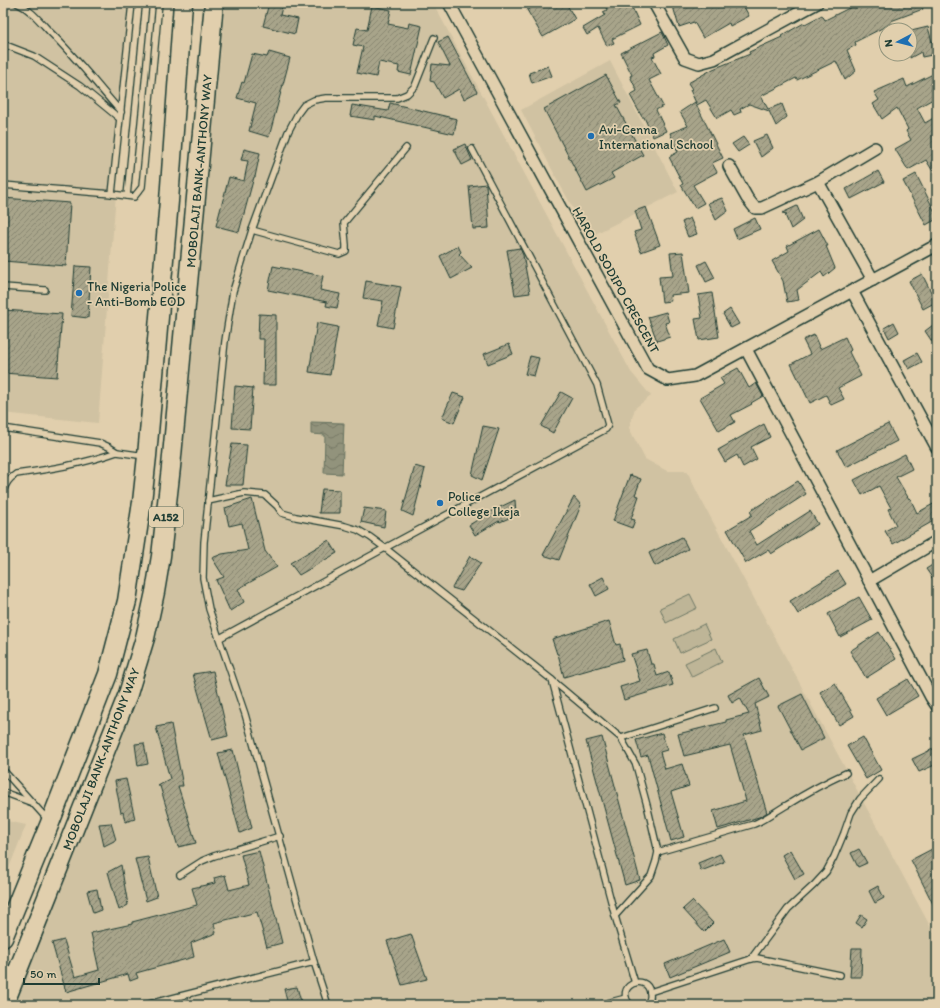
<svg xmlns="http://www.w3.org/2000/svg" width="940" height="1008" viewBox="0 0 940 1008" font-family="Itim,sans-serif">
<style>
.built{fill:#d0c2a2}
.green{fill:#beb597;stroke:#6e7966}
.water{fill:url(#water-waves);stroke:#64715f}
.building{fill:url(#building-hatch);stroke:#1f3d34}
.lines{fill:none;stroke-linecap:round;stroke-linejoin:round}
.lane-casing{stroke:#1f3d34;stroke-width:8}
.street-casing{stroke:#1f3d34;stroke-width:14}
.primary-casing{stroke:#1f3d34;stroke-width:21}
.lane{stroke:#e1cfad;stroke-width:5.5}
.street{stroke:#e1cfad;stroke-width:11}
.primary{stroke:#e1cfad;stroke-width:18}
.poi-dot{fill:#1f6fb2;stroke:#e1cfad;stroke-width:1.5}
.labels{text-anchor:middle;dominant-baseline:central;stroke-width:3.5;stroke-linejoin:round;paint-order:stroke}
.shield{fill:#e1cfad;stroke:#596958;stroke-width:1}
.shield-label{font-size:12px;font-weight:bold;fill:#1f3d34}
.poi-label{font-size:13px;fill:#1f3d34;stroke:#e1cfad;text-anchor:start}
.street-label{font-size:13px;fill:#1f3d34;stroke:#e1cfad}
</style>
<defs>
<pattern id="water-waves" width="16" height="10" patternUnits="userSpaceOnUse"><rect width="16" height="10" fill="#92937b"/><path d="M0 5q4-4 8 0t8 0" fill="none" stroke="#777966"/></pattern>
<pattern id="building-hatch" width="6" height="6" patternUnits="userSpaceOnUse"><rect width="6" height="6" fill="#a8a48a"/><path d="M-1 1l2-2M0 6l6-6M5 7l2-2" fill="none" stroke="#888772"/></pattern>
</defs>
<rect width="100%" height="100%" fill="#e1cfad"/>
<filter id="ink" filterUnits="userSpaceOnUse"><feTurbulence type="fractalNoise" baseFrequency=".025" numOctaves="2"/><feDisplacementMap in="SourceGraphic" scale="8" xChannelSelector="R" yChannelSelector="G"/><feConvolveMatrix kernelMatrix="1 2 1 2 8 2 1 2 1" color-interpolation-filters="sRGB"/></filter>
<g filter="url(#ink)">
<!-- built -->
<g class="built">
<path d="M3 3H131L98 423 3 413Z"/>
<path d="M225 3H433L631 372 651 396 635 408 629 428 645 459 667 471H687L698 494 937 939V1005H14L142 689 165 596 177 512Z"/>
<path d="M610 61 678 192 589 237 558 181 521 110Z"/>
<path d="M3 820 26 825 3 883Z"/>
</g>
<!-- green -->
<g class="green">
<path d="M690 594 697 608 666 623 660 608Z"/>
<path d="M704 624 711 639 680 653 674 639Z"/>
<path d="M716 648 722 662 692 677 685 663Z"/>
</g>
<!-- water -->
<path class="water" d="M311 422 344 423 342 474 324 473 325 435 311 434Z"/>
<!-- building -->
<g class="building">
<path d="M269 3H283L280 15 298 19 295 34 263 26Z"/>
<path d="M539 3H566L575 19 543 37 527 10Z"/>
<path d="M604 3H630L640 25 612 39 614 43 607 46 598 28 587 35 583 28 605 15 603 12 607 10Z"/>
<path d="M672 3H742L749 16 730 26 729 23 703 38 694 22 679 27Z"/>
<path d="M849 3H921L923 9 891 21 892 23 855 42 856 45 847 50 856 71 845 80 836 61 797 80 796 78 761 96 768 109 782 104 787 117 776 126 769 111 749 104 740 109 741 112 734 115 731 110 717 118 706 100 697 105 690 90 692 89 688 83 713 69 750 54 749 52 782 37 781 36 804 23 805 24 822 15 825 20 851 7Z"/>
<path d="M372 6 391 10 388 24 408 28 409 23 422 26 411 75 398 72 399 66 379 62 376 77 357 73 363 47 353 45 357 28 367 30Z"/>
<path d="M928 27 932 42 937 40V54L922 57 921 52 910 58V47L914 44 911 31Z"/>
<path d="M662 32 668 45 654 53 655 56 652 57 661 74 649 80 663 106 656 110 666 131 653 137 644 117H642L630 95 637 91 630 76 632 75 621 53Z"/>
<path d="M448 37 477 92 464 99 459 89 443 98 434 82 430 81 432 64 450 66 438 42Z"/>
<path d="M269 52 290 58 269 137 249 131 256 103 237 98 242 82 244 83 252 54 267 57Z"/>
<path d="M548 66 552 76 532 83 529 73Z"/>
<path d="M937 72V94L932 97 933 99 917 108 925 123 937 116V178L926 160 908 170 895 149 911 140 906 131 908 129 897 108 882 119 873 104 879 100 874 92 904 79 907 87Z"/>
<path d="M606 75 621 103 616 105 643 155 611 173 614 178 587 192 544 109Z"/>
<path d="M695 102 723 158 712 163 717 172 693 185 704 203 695 208 681 185 683 184 669 157 678 152 670 133 688 126 680 112Z"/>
<path d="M390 103 457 119 454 134 375 116V120L350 116 352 105 388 111Z"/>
<path d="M767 135 773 148 761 157 753 141Z"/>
<path d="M743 137 749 145 738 152 732 144Z"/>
<path d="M465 144 472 160 462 165 454 149Z"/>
<path d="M244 149 260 153 255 177H254L239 232 216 226 229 177 244 181 248 161 241 160Z"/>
<path d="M878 171 884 182 851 199 846 189Z"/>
<path d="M916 174 937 216V219L926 225 903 181Z"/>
<path d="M486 184 489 228 473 229 469 186Z"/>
<path d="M3 198 70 203 66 266 3 261Z"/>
<path d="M722 198 728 211 716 220 708 203Z"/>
<path d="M797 206 803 220 791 229 785 215 787 214 782 213Z"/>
<path d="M646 207 660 245 641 252 634 232 641 230 635 211Z"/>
<path d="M690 218 697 234 688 237 682 222Z"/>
<path d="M755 218 760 229 737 239 733 229Z"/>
<path d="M819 229 828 246H826L835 268 824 277 821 272 797 290 799 300 787 302 783 281 772 261 789 251 787 246Z"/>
<path d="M458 246 461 252 459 254 472 268 451 279 440 256Z"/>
<path d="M520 248 523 255 530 293 515 295 507 250Z"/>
<path d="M683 252 689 293 670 295 671 301 662 302 659 277 673 276 670 253Z"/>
<path d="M706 261 715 278 706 282 698 265Z"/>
<path d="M75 266 91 267 88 318 71 316Z"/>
<path d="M273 266 323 276 320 290 340 294 337 308 326 306 327 302 268 290Z"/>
<path d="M922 274 936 302 923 309 909 281Z"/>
<path d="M366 281 401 287 393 328 378 325 383 301 363 298Z"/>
<path d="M712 293 719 337 699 340 695 319 702 318 698 295Z"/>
<path d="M730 309 739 324 731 328 723 314Z"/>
<path d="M3 310 62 314 57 377 3 373Z"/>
<path d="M666 312 669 322 665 323 670 337 657 341 648 317Z"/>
<path d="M259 314 276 315V385H263L264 339H258Z"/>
<path d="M894 322 899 332 889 338 884 328Z"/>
<path d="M937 322V349L925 331Z"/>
<path d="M317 323 338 327 330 375 309 372Z"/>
<path d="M814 335 820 349 845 337 851 350 849 352 861 376 838 388 844 399 831 405 826 395 810 403 791 364 810 354 803 340Z"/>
<path d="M509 344 513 354 488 364 484 354Z"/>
<path d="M917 353 922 362 909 369 904 360Z"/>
<path d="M530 356 539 358 534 376 525 374Z"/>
<path d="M738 368 749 388 756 383 763 396 751 403 752 404 731 415 735 422 719 431 700 398 724 384 720 378Z"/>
<path d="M235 386 253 388 250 429 232 428Z"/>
<path d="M561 392 572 398 553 433 541 426Z"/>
<path d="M453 393 465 397 454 423 442 418Z"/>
<path d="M764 424 770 437 751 447 757 459 743 467 737 455 725 462 718 450Z"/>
<path d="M888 424 897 441 846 467 837 450Z"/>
<path d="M483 426 499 429 482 480 472 475Z"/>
<path d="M232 444 247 445 243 485H225Z"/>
<path d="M905 454 912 469 896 477 909 499 910 498 917 513 935 503 937 508V519L893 544 885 531 896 525 888 509 891 508 879 486 862 495 854 480Z"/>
<path d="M415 466 425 469 413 516 402 511Z"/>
<path d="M630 475 641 479 635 495 639 496 631 519 635 520 632 528 613 521Z"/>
<path d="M798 481 806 494 749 531 757 545 810 511 818 524 771 554 768 550 746 563 727 530 752 515 750 511Z"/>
<path d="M322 489 340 490V513H319Z"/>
<path d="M574 497 581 505 559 560 543 555Z"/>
<path d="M252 499 265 551 277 567 238 589 244 602 230 611 216 580 224 577 212 558 222 554 248 550 242 523 229 526 225 508Z"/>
<path d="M515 500 516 515 500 522 499 521 475 535 469 525 496 509Z"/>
<path d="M364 508 386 511 384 527 361 522Z"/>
<path d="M682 537 688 549 655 566 649 553Z"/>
<path d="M329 540 337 553 299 575 290 563Z"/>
<path d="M470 556 481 563 462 591 452 588Z"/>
<path d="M937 562V585L926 569Z"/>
<path d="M838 571 846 584 798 614 790 601Z"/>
<path d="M603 577 609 589 596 596 590 584Z"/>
<path d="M859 597 872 620 840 637 828 614Z"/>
<path d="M609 621 616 645 620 644 623 660 564 677 558 654H557L552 639Z"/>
<path d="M879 632 896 659 866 678 850 651Z"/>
<path d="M647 650 651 664H654L657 676 669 672 673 685 624 700 620 687 640 681 631 654Z"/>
<path d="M213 671 228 736 212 740 193 674Z"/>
<path d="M759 678 769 697 755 704 762 730 744 735 767 813 759 817 718 829 713 811 746 801 730 745 684 756 678 734 726 722V720L749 714 740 698 732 703 728 695Z"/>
<path d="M908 679 918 696 886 715 876 698Z"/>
<path d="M835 683 854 716 839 725 820 692Z"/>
<path d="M802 694 824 738 801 750 778 706Z"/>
<path d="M171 724 183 786H178L196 843 178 847 160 786H158L170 779 156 727Z"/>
<path d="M662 733 667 750 660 752 665 769 682 764 689 786 671 792 684 837 671 841 648 755 641 757 636 740Z"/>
<path d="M602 737 640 880 625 885 586 741Z"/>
<path d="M863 737 881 770 866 779 847 746Z"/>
<path d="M144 743 148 764 138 766 135 744Z"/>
<path d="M937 747V764L919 772 912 759Z"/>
<path d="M233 750 252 828 240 833 218 753Z"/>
<path d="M126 779 135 819 125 822 123 812 121 813 115 781Z"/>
<path d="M111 823 116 840 104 846 99 824Z"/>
<path d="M934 848 937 855V912L911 860Z"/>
<path d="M859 849 867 863 858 867 851 853Z"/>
<path d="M790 850 804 874 795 879 782 855Z"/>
<path d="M259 851 282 943 267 947 257 912 214 923 216 933 191 943 194 957 136 973 138 978 130 981 128 974 66 992 52 943 64 940 75 977 99 970 91 933 132 924V922L197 905 192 888 215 883 214 878 225 875 229 890 249 885 241 855Z"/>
<path d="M720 854 724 862 701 871 698 863Z"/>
<path d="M148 857 157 897 146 901 135 859Z"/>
<path d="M121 865 128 905 119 910 108 872Z"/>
<path d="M878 886 884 898 875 903 869 891Z"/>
<path d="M97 889 101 910 93 913 87 891Z"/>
<path d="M692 901 713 923 704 932 683 909Z"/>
<path d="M861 915 867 919 862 927 856 923Z"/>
<path d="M411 934 427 979 402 985 387 941Z"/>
<path d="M724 939 730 952 670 977 665 964Z"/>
<path d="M852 948H862L861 977H850Z"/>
<path d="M297 987 302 1005H288L284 989Z"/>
</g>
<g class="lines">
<!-- lane casing -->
<g class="lane-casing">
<g id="lane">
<path d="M17 3C30 9 39 20 49 31 75 56 97 85 121 112"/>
<path d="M3 44 34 56 80 86 119 118"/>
<path d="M3 185 112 194 134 197 142 187 159 3"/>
<path d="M112 194 132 3"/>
<path d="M127 196 146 3"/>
<path d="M252 230 339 254 346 251V245L344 223 406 148"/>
<path d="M3 287 45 290"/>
<path d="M3 428 100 443 109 447 117 452 145 456"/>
<path d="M3 492C6 483 9 479 16 474 52 469 83 464 117 452"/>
<path d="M208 501 244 493 265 495 277 506 282 513 296 517 345 526 358 530 370 537 385 548 552 680 615 916 635 983"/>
<path d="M220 638 385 548 606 429 608 425 597 385 472 149"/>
<path d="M552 680 621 738 636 765 648 809 658 852 656 861 651 876 615 916"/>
<path d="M621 738 715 708"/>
<path d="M3 770 48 820"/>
<path d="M3 792 30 802"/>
<path d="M658 852 754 824C766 819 776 811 787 805 806 793 826 782 846 773"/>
<path d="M180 875 202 861 214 856 280 836"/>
<path d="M751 959 788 909 814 885 826 872 834 857 844 833 851 813 860 799 879 779"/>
<path d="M650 992 751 959 757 958 840 975"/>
<path d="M145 1005 314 962"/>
<path d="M328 1005 314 962 245 714 209 609 203 578 204 542 225 341 233 291 252 230 288 132 298 113 304 105 314 100 326 98H397L407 94 415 86 434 38"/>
<path d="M599 1005 626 998"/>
<path d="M631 1005C612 987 647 971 650 993 651 998 649 1002 646 1005"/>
</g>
</g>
<!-- street casing -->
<g class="street-casing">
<g id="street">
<path d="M449 3 648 369 668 380 695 376 937 245"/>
<path d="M654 3 685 58 699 63 714 59 817 3"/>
<path d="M729 166 747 198 755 208H762L818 182 875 148"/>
<path d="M818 182 873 280"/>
<path d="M852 291 937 448"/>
<path d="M746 349 931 697 937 706"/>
<path d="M869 581 937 541"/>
</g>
</g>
<!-- primary casing -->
<g class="primary-casing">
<g id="primary">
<path d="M3 938 50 823 108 674 127 601 142 502 147 456 169 201 183 3"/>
<path d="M4 1005 128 694 145 638 155 592 161 556 171 467 214 3"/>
</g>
</g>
<!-- lane -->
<use href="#lane" class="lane"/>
<!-- street -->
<use href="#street" class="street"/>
<!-- primary -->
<use href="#primary" class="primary"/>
</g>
</g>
<!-- markers -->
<g class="poi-dot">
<circle cx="591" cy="136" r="4"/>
<circle cx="79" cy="293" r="4"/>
<circle cx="440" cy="503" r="4"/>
</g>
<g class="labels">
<!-- shield labels -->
<rect class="shield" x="149" y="507" width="34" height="20" rx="3"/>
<g class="shield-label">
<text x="166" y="517">A152</text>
</g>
<!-- poi labels -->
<g class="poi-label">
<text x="599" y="129">Avi-Cenna<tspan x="599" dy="15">International School</tspan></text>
<text x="87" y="286">The Nigeria Police<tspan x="87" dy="15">- Anti-Bomb EOD</tspan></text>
<text x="448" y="496">Police<tspan x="448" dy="15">College Ikeja</tspan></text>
</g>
<!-- street labels -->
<g class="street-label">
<text transform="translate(199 171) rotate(-85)">MOBOLAJI BANK-ANTHONY WAY</text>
<text transform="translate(616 280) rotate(61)">HAROLD SODIPO CRESCENT</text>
<text transform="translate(101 759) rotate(-69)">MOBOLAJI BANK-ANTHONY WAY</text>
</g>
</g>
<!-- margin -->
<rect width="940" height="1008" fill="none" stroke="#e1cfad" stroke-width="16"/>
<rect x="8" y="8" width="924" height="992" fill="none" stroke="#1f3d34" stroke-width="1.5" filter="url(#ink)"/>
<!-- north arrow -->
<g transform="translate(898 42) rotate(263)"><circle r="19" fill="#e1cfad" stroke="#93957d"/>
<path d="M0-3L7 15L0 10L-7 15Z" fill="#1f6fb2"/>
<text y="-6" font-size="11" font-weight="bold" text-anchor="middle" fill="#1f3d34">N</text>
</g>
<!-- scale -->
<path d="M24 978v6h75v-6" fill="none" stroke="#1f3d34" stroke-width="2"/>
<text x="30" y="978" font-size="12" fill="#1f3d34" stroke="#e1cfad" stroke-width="3" paint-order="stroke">50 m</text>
</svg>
